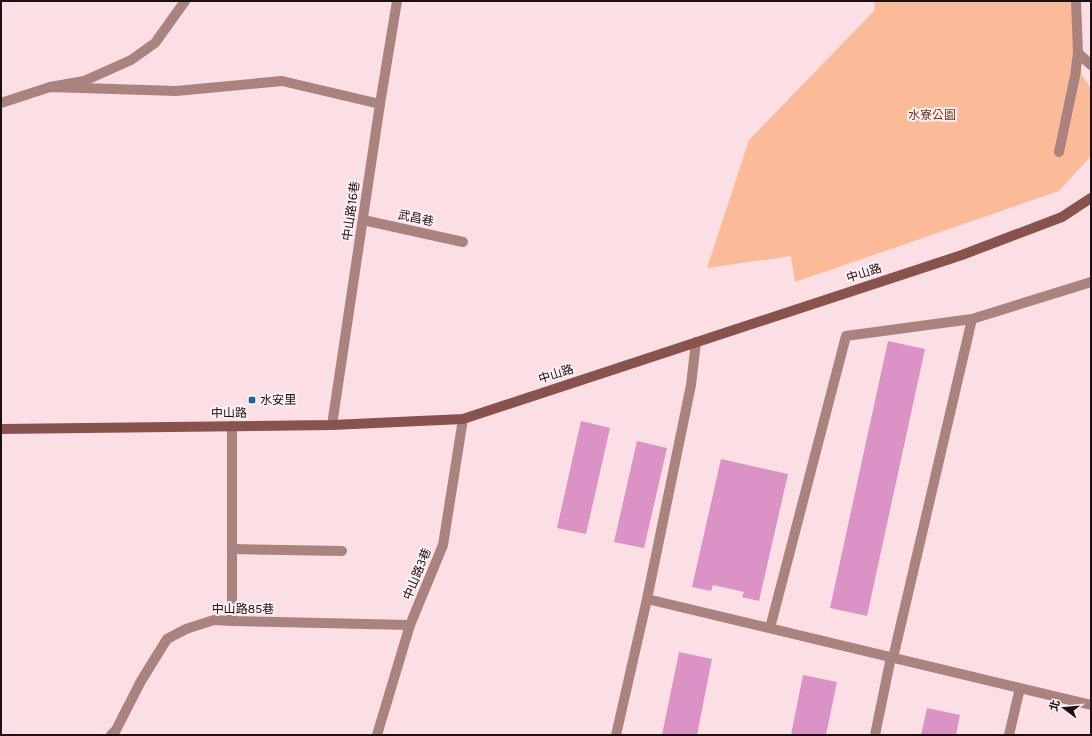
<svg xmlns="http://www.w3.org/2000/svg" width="1092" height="736" viewBox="0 0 1092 736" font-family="Figtree,'Noto Sans TC',sans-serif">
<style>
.green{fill:#fbbb98}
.building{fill:#db92c5}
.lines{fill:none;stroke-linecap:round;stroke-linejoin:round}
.lane{stroke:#aa837e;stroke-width:10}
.street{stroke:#aa837e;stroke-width:10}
.secondary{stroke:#89534d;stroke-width:10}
.poi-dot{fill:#1a6799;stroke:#fff0f3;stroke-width:1.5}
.labels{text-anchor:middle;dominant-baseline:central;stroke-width:4;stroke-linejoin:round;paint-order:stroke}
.park-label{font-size:12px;fill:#6b391a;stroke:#fff0f3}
.street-label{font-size:12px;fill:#1b1013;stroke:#fff0f3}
.poi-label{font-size:12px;fill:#1b1013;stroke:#fff0f3;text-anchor:start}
</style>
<rect width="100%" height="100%" fill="#fbdfe5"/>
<!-- green -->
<path class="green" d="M875 1H1072L1082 75 1091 89V156L1059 191 795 282 791 256 707 268 749 140 874 11Z"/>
<!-- building -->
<g class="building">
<path d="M888 341 925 349 867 616 830 608Z"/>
<path d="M581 421 610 428 586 534 557 528Z"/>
<path d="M637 441 667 448 644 548 614 542Z"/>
<path d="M721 459 788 474 759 601 742 597 744 592 713 585 711 591 692 587Z"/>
<path d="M679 652 712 659 697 735H662Z"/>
<path d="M803 675 837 682 826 735H791Z"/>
<path d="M927 708 960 715 956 735H921Z"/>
</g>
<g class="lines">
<!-- lane -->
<g class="lane">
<path d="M1076 1 1078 53 1091 65"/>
<path d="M1 103 50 87 176 91 282 81 380 104"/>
<path d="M1059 152 1075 76 1078 53"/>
<path d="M363 220 463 242"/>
<path d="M332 425 380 104 397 1"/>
<path d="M232 426V621"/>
<path d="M232 549 342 551"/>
<path d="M770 628 846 336 972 319"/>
<path d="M893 658 972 319 1091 282"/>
<path d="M111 735 116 730 141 681 167 639 186 629 214 620 232 621 410 625"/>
<path d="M377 735 410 625 443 545 463 419"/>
<path d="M616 735 647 599 1091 705"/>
<path d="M1009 735 1020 688"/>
</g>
<!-- street -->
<g class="street">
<path d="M50 87 84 81 131 60 155 43 185 1"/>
<path d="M647 599 691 385 696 342"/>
<path d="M875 735 891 657"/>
</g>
<!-- secondary -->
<path class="secondary" d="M1 429 332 425 463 419 962 255 1062 217 1091 198"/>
</g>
<!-- markers -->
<rect class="poi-dot" x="248" y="396" width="8" height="8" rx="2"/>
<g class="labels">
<!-- park labels -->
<g class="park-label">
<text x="932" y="115">水寮公園</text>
</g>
<!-- street labels -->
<g class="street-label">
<text transform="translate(351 211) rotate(-82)">中山路16巷</text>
<text transform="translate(416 218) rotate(12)">武昌巷</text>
<text transform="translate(864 273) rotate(-18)">中山路</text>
<text transform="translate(556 374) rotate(-18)">中山路</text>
<text transform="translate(229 413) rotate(-1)">中山路</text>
<text transform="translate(417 574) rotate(-68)">中山路3巷</text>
<text x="243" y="609">中山路85巷</text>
</g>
<!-- poi labels -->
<g class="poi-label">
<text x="260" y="400">水安里</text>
</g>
</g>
<!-- border -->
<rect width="1092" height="736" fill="none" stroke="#1b1013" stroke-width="4"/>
<!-- north arrow -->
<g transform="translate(1064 708) rotate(286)" stroke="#fff0f3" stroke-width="3" paint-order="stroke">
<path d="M0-3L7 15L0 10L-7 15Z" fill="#1b1013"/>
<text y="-6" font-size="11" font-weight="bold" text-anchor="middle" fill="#1b1013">北</text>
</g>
</svg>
